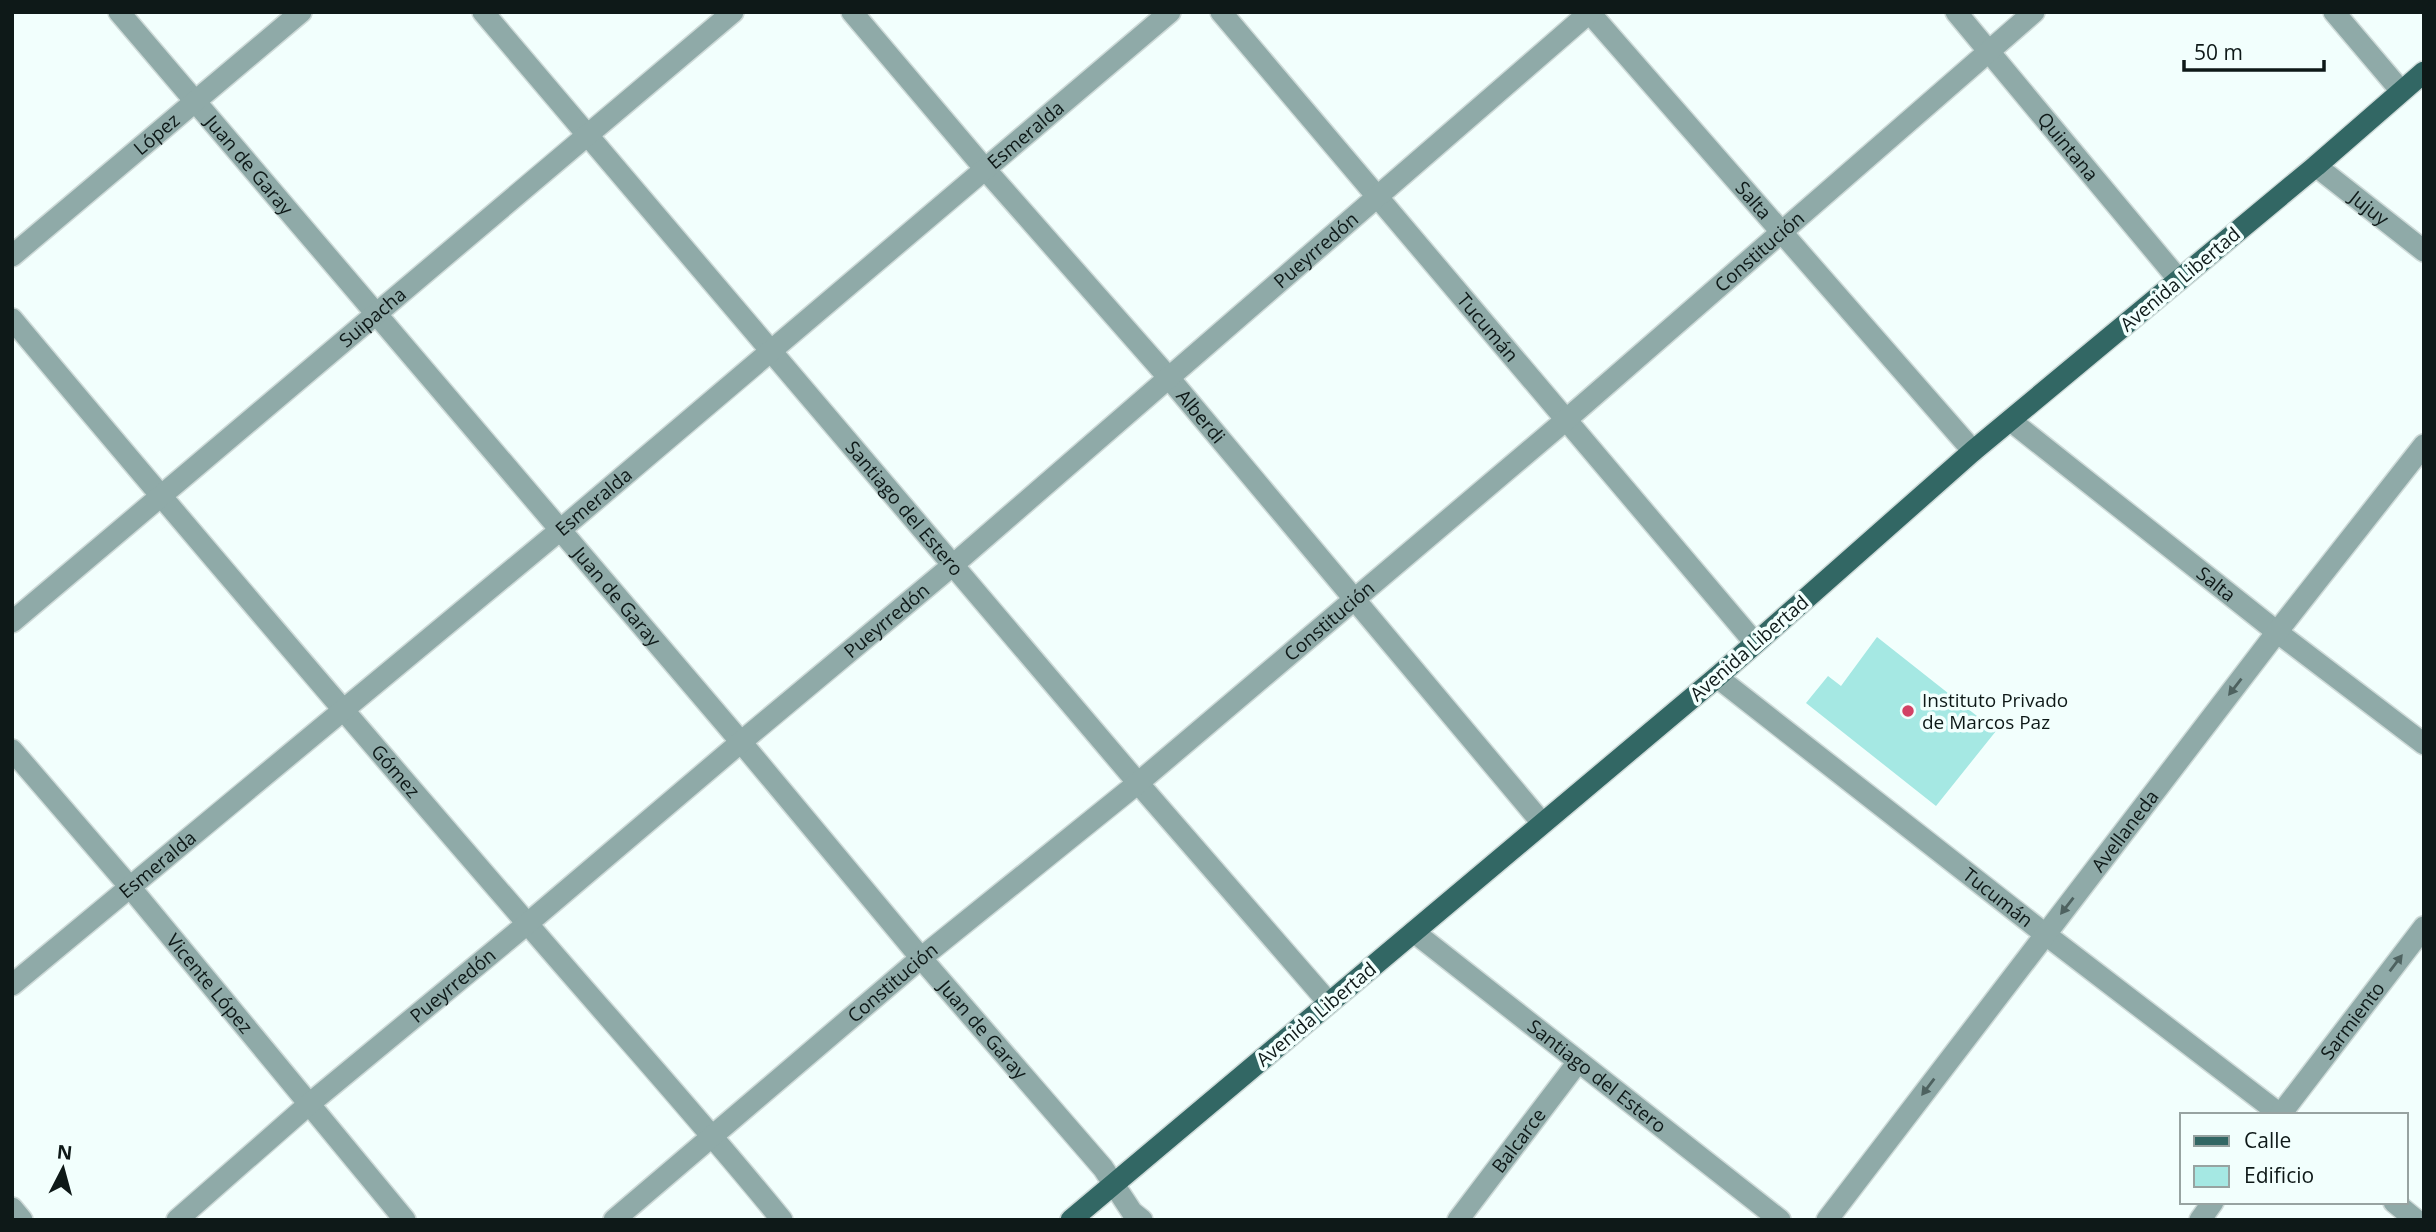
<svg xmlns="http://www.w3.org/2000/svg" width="2436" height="1232" viewBox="0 0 2436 1232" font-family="'Open Sans',sans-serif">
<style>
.building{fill:#a5e8e3}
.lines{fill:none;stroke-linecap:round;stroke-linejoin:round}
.minor-casing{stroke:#cedad8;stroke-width:24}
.major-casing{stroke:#cedad8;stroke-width:24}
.minor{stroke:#8faaa8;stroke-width:21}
.major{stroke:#326764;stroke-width:21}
.oneway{fill:#4e6260}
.poi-dot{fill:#d24266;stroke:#f2fffd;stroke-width:2.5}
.labels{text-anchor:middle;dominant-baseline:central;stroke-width:7;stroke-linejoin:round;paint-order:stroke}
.street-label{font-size:19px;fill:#0e1918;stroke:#f2fffd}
.poi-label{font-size:19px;fill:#0e1918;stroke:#f2fffd;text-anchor:start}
</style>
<rect width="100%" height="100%" fill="#f2fffd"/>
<!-- building -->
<path class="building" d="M1877 637 1996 731 1936 806 1806 703 1828 676 1841 686Z"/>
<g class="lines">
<!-- minor casing -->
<g class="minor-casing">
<g id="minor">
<path id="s1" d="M119 12 741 742 921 958 1103 1168 1132 1212 1142 1220"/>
<path id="s2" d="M483 12 1138 783 1329 1003"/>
<path id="s3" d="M852 12 985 169 1169 378 1542 823"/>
<path id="s4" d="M1221 12 1755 643"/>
<path id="s5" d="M1589 12 1973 451"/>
<path id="s6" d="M1956 12 2179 280"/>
<path d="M2334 12 2401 91"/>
<path id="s7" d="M2316 166 2424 251"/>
<path id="s8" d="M12 256 301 12"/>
<path id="s9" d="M12 319C182 522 353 722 526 922 611 1021 699 1118 782 1220"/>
<path id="s10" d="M2011 421 2277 632 2424 744"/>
<path id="s11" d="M12 622 733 12"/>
<path id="s12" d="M1717 677 2045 934 2281 1115"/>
<path id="s13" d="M12 750 130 887 405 1220"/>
<path id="s14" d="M1414 932 1780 1220"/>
<path id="s15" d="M12 985 559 531 1170 12"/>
<path id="s16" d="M2280 1115 2424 927"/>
<path d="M2394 1202 2416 1220"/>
<path d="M12 1208 22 1220"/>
<path id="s17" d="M177 1220 308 1105 527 924 741 742 953 565 1590 12"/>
<path id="s18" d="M614 1220 921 958 1138 783 1567 419 2034 12"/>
<path id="s19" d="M1458 1220 1578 1062"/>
<path id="s20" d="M1827 1220 2277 632 2424 445"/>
<path d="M2200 1220 2213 1202"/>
</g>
</g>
<!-- major casing -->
<g class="major-casing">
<path id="major" d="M1071 1220 1717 677 1973 451 2316 166 2424 72"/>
</g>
<!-- minor -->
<use href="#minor" class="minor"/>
<!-- major -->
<use href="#major" class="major"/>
</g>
<!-- one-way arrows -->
<defs><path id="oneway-solid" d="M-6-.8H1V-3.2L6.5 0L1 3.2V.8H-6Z" transform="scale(1.75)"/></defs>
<g class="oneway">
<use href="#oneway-solid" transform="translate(2235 687) rotate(128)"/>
<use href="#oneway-solid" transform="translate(2067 906) rotate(128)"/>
<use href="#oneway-solid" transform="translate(2396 963) rotate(-53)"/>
<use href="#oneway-solid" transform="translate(1928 1087) rotate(127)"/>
</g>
<!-- markers -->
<circle class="poi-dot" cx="1908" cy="711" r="7"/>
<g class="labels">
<!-- street labels -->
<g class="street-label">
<text stroke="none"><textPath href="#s8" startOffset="189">López</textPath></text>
<text stroke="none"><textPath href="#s15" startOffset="1323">Esmeralda</textPath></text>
<text stroke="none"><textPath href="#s6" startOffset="175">Quintana</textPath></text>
<text stroke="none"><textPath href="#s1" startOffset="201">Juan de Garay</textPath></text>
<text stroke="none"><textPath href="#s5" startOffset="250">Salta</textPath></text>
<text stroke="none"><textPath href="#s7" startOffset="68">Jujuy</textPath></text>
<text stroke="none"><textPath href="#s17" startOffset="1496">Pueyrredón</textPath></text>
<text stroke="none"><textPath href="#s18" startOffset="1500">Constitución</textPath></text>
<text transform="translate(2180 279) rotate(-40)">Avenida Libertad</text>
<text stroke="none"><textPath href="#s11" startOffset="472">Suipacha</textPath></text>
<text stroke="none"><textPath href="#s4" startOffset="413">Tucumán</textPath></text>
<text stroke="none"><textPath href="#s3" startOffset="534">Alberdi</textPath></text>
<text stroke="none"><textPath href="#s15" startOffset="756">Esmeralda</textPath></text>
<text stroke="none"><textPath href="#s2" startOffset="651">Santiago del Estero</textPath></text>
<text stroke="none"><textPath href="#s10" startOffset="262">Salta</textPath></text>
<text stroke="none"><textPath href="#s1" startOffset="768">Juan de Garay</textPath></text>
<text stroke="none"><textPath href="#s17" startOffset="929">Pueyrredón</textPath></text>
<text stroke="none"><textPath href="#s18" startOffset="933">Constitución</textPath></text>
<text transform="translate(1749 648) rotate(-41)">Avenida Libertad</text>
<text stroke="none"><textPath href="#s9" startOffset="593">Gómez</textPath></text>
<text stroke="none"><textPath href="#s20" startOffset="490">Avellaneda</textPath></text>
<text stroke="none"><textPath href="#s15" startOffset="189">Esmeralda</textPath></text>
<text stroke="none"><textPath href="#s12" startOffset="357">Tucumán</textPath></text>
<text stroke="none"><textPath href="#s18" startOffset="366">Constitución</textPath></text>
<text stroke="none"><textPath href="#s13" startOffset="306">Vicente López</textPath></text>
<text stroke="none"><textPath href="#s17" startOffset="362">Pueyrredón</textPath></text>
<text transform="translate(1316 1014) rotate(-40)">Avenida Libertad</text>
<text stroke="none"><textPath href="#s16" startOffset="119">Sarmiento</textPath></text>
<text stroke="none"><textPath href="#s1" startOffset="1335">Juan de Garay</textPath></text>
<text stroke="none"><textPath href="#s14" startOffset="233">Santiago del Estero</textPath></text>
<text stroke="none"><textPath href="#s19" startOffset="100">Balcarce</textPath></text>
</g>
<!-- poi labels -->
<g class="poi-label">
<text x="1922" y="700">Instituto Privado<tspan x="1922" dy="22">de Marcos Paz</tspan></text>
</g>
</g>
<!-- border -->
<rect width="2436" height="1232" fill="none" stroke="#0e1918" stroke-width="28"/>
<!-- legend -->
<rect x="2180" y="1113" width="228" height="91" fill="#f2fffd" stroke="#97a3a1" stroke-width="2"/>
<rect x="2194" y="1136" width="35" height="10" fill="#326764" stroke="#97a3a1" stroke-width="2"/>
<text x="2244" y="1148" font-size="21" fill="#0e1918">Calle</text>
<rect x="2194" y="1166" width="35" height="21" fill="#a5e8e3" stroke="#97a3a1" stroke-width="2"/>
<text x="2244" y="1183" font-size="21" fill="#0e1918">Edificio</text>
<!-- north arrow -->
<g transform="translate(63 1169) rotate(6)" stroke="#f2fffd" stroke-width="5" paint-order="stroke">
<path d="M0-5L12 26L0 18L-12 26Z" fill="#0e1918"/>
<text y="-10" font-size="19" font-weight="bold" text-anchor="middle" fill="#0e1918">N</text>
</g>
<!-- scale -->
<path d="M2184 60v10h140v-10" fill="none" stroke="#0e1918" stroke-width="3.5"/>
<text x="2194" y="60" font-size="21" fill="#0e1918" stroke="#f2fffd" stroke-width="5" paint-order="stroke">50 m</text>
</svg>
